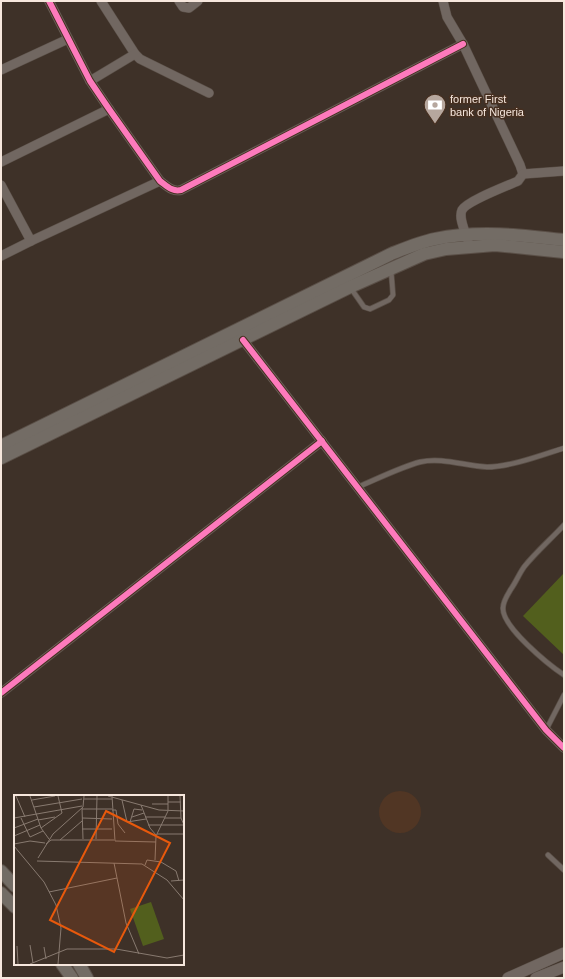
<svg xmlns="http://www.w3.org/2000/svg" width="565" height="979" viewBox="0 0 565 979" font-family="Arial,sans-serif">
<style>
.built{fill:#513624}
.green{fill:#525f1d}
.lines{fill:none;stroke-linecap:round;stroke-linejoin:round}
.service-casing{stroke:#5a4f47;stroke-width:6}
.minor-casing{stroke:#5a4f47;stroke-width:10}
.tertiary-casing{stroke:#5a4f47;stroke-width:12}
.secondary-casing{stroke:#5a4f47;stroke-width:14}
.service{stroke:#716761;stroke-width:4.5}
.minor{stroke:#716761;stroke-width:9}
.tertiary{stroke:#716761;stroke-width:11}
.secondary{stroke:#736c65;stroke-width:12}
.cycleway-casing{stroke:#462f20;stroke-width:8}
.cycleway{stroke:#fd7abc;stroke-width:6}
.labels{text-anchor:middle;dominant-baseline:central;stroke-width:3;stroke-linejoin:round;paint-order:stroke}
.poi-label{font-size:11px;fill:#f6e7dd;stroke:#462f20;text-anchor:start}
.inset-road{fill:none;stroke:#887a70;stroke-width:1}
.view{fill:#e8590c;fill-opacity:0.15;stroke:#e8590c;stroke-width:2}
.inset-edge{fill:none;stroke:#f6e7dd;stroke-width:2}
</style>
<rect width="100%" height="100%" fill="#3e3128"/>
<!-- built -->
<circle class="built" cx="400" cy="812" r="21"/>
<!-- green -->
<path class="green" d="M564 573V655L523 616Z"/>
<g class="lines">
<!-- service casing -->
<g class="service-casing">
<g id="service">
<path d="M350 287 364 307 370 309 389 300 393 295 391 269"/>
<path d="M358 487C377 479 401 467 420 462 442 457 465 466 487 467 510 467 542 455 564 448"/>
<path d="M564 525C551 539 535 553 524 567 519 574 516 582 511 589 508 594 503 601 503 608 502 627 549 665 564 675"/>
<path d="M546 730 564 695"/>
<path d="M548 855 564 870"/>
</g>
</g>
<!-- minor casing -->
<g class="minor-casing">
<g id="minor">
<path d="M49 1 90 81 109 109 160 181C167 186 172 192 181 190L463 44"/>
<path d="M101 1 135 54 140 59 209 93"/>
<path d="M179 1 183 7 189 8 198 1"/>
<path d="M443 1 447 17 463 44 520 165 523 174 518 181C507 186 467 201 462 210 458 218 466 233 468 241"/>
<path d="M1 70 68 39"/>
<path d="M90 81 135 54"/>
<path d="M1 162 109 109"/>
<path d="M523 174 564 171"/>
<path d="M1 185 31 241"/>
<path d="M1 256 31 241 160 181"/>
<path d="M243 340 546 730 564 748"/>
<path d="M1 693 322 441"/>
</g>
</g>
<!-- tertiary casing -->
<g class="tertiary-casing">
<g id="tertiary">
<path d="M508 978 564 953"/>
<path d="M536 978 564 967"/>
</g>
</g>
<!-- secondary casing -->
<g class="secondary-casing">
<g id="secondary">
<path d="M1 446 391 254C406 248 420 242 435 239 478 230 521 235 564 240"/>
<path d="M1 458 350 287 424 254 446 249 495 245 564 252"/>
<path d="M1 871 15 886"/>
<path d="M1 893 15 907"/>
<path d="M62 964 72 978"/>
<path d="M79 964 87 978"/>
</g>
</g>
<!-- service -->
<use href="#service" class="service"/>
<!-- minor -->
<use href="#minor" class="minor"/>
<!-- tertiary -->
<use href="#tertiary" class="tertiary"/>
<!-- secondary -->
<use href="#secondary" class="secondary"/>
<!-- cycleway casing -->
<g class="cycleway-casing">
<g id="cycleway">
<path d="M49 1 90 81 109 109 160 181C167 186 172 192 181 190L463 44"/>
<path d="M243 340 546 730 564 748"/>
<path d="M1 693 322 441"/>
</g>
</g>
<!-- cycleway -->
<use href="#cycleway" class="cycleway"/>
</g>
<!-- icons -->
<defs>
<g id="bank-pin" transform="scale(1.15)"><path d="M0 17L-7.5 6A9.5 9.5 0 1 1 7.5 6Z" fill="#b6a79e" stroke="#462f20"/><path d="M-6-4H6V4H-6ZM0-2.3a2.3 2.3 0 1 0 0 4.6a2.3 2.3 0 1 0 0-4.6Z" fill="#fff"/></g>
</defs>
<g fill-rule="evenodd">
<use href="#bank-pin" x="435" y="105"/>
</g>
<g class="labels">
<!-- poi labels -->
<g class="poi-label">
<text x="450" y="99">former First<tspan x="450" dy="13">bank of Nigeria</tspan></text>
</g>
</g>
<!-- overview -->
<g transform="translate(14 795)">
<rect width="170" height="170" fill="#3e3128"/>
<path d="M137 107 150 144 129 151 116 114Z" fill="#525f1d"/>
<path class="inset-road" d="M2 1 11 22M16 1 27 33 35 44M94 1 145 15 170 16M98 1 101 46 142 47M166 1 167 23 170 30M70 4H98M18 5 41 1M108 5 113 27 132 24M154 7H167M138 9H154M127 10 136 33 142 40M20 12 68 4M68 13 69 44M68 14H98M98 15H102L104 29 111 38M154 15V1M118 22 130 18M131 22H151M0 23 68 11M7 23 16 42 29 36M68 23 98 24M151 23H167M24 25 41 22M116 27 120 14 128 15M134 30H170M0 33 24 24M27 33 48 18 44 1M68 34H98M143 39H170M0 41 26 30M82 44 83 1M46 45 68 26M0 49 16 46 31 48M32 49 37 45H100M0 51 30 87 42 110 47 133 44 169M24 63 39 39 69 12 70 1M141 65 142 41 154 16M23 66 128 69 153 85 170 105M100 68 112 128 125 159M131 70 133 65 147 67 162 76 165 86M157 86 170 85M35 97 103 83M16 150 19 168M3 151 4 169M30 152 32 164M16 169 53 154H102L153 163 170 160"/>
<path class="view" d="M92 16 156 48 100 157 36 125Z"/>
<rect width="170" height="170" class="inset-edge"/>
</g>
<!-- border -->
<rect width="565" height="979" fill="none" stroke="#f6e7dd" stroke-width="4"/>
</svg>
